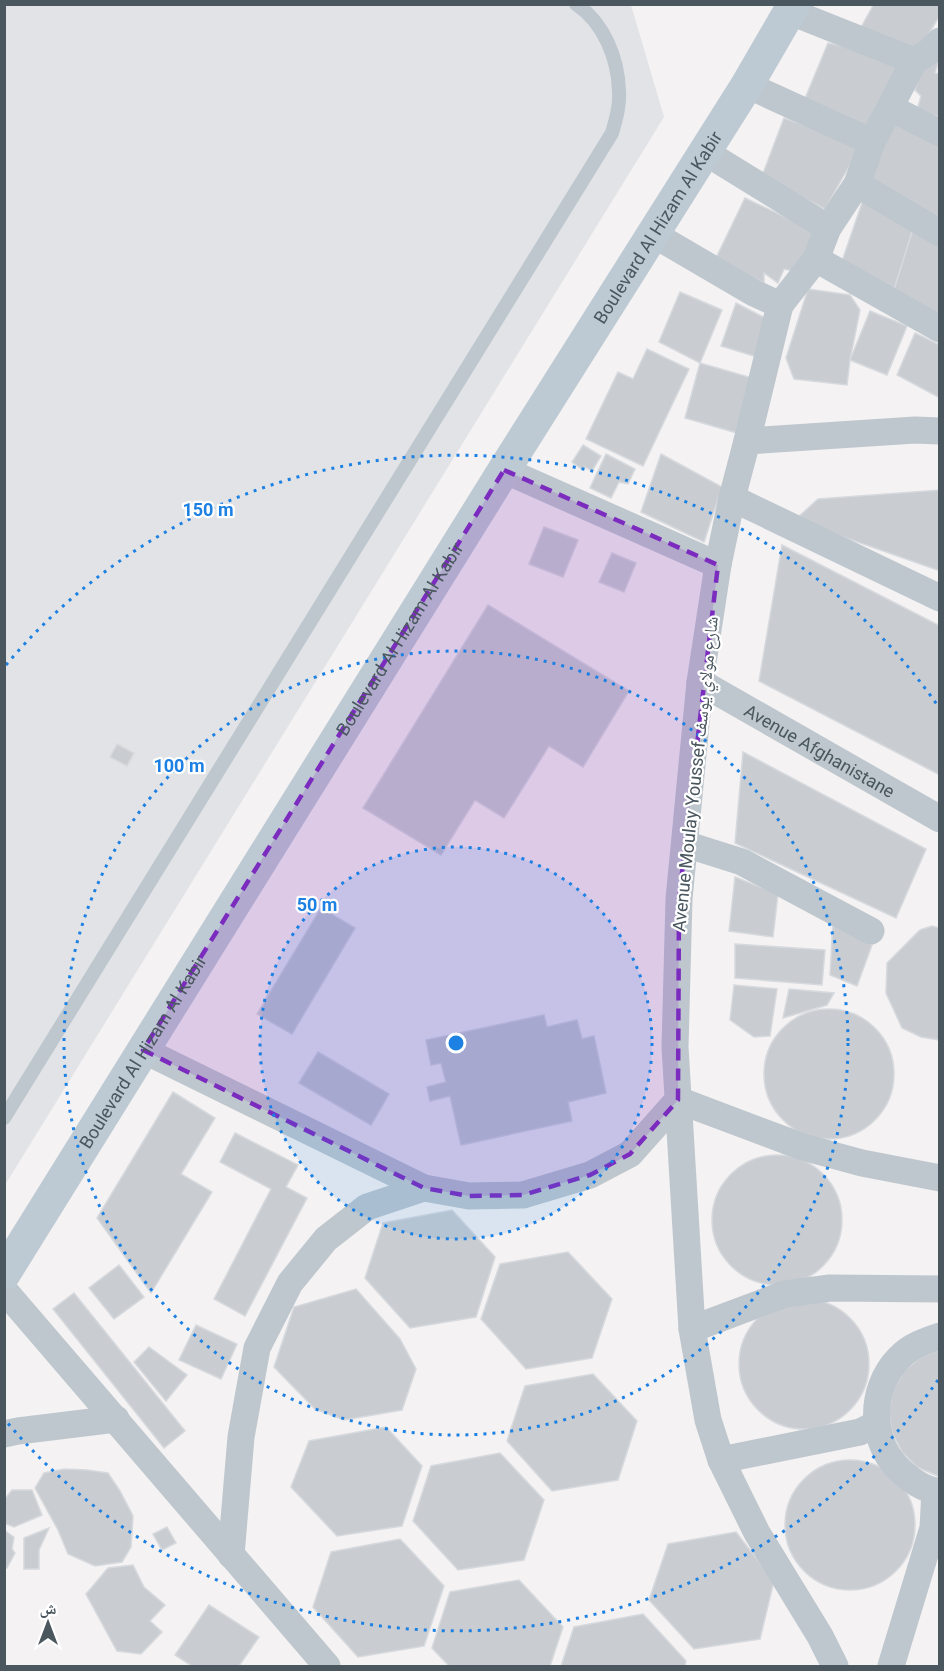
<svg xmlns="http://www.w3.org/2000/svg" width="944" height="1671" viewBox="0 0 944 1671" font-family="Roboto,'Noto Naskh Arabic',sans-serif">
<style>
.airport{fill:#e1e3e6}
.building{fill:#c9cdd1;stroke:#d6d9dd;stroke-width:1.5}
.lines{fill:none;stroke-linecap:round;stroke-linejoin:round}
.service{stroke:#bec7ce;stroke-width:14}
.minor{stroke:#bec7ce;stroke-width:27}
.secondary{stroke:#becad3;stroke-width:33}
.marked{fill:#7b2cbf;fill-opacity:0.2;stroke:#7b2cbf;stroke-width:4.5;stroke-dasharray:12 8;stroke-linejoin:round}
.ring{fill:none;stroke:#1d80e3;stroke-width:3;stroke-dasharray:3 6}
.labels{text-anchor:middle;dominant-baseline:central;stroke-width:4.5;stroke-linejoin:round;paint-order:stroke}
.street-label{font-size:18px;fill:#4a575f;stroke:#fff}
.centre{fill:#1d80e3;stroke:#fff;stroke-width:3}
.ring-label{font-size:18px;text-anchor:middle;font-weight:bold;fill:#1d80e3;stroke:#fff;stroke-width:4.5;stroke-linejoin:round;paint-order:stroke}
</style>
<rect width="100%" height="100%" fill="#f4f2f2"/>
<!-- airport -->
<path class="airport" d="M5 5H631L664 117 5 1185Z"/>
<!-- building -->
<g class="building">
<path d="M874 4H940V15L914 59 859 31Z"/>
<path d="M828 43 846 47 900 68 870 133 804 101Z"/>
<path d="M926 55 939 59 935 73 940 74V117L917 110 921 96 915 90Z"/>
<path d="M892 117 940 139V221L872 180Z"/>
<path d="M784 118 861 145 825 209 762 176Z"/>
<path d="M745 198 817 232 798 272 784 269 778 283 764 273V283L716 258Z"/>
<path d="M863 200 913 229 893 293 841 264Z"/>
<path d="M913 229 940 245V322L893 293Z"/>
<path d="M808 289 850 295 860 310 850 360 847 385 794 379 786 358Z"/>
<path d="M680 292 722 310 700 363 659 342Z"/>
<path d="M736 303 767 319 757 357 721 346Z"/>
<path d="M870 311 907 326 887 375 850 360Z"/>
<path d="M915 333 940 345V398L897 375Z"/>
<path d="M647 349 689 369 643 466 586 439 618 372 633 379Z"/>
<path d="M700 363 752 378 737 433 685 418Z"/>
<path d="M583 445 601 456 592 471 585 467 583 470 572 462Z"/>
<path d="M606 454 635 469 628 484 619 482 611 498 590 488Z"/>
<path d="M661 454 722 487 704 542 641 512Z"/>
<path d="M940 490V571L795 520 818 499Z"/>
<path d="M544 527 578 540 563 577 529 564Z"/>
<path d="M782 545 940 626V775L759 681Z"/>
<path d="M612 553 636 563 624 592 599 582Z"/>
<path d="M488 605 629 691 583 767 549 746 504 818 475 800 441 855 363 808Z"/>
<path d="M117 744 134 753 127 766 110 757Z"/>
<path d="M743 752 926 849 896 918 735 843Z"/>
<path d="M735 877 778 894 773 937 729 931Z"/>
<path d="M321 908 355 928 292 1034 257 1014Z"/>
<path d="M833 921 872 945 857 986 830 975Z"/>
<path d="M932 926 940 928V1040L921 1037 902 1028 886 993 887 963 920 930Z"/>
<path d="M735 944 825 950 822 985 735 978Z"/>
<path d="M734 985 777 989 770 1036 754 1037 730 1020Z"/>
<path d="M789 989 834 993 827 1005 783 1018Z"/>
<circle cx="829" cy="1074" r="65"/>
<path d="M544 1015 547 1027 577 1020 582 1039 594 1036 606 1093 568 1102 572 1121 461 1145 450 1096 430 1101 427 1087 446 1082 441 1063 431 1065 426 1040Z"/>
<path d="M318 1052 389 1094 371 1125 299 1083Z"/>
<path d="M173 1092 215 1118 181 1174 212 1192 151 1293 97 1218Z"/>
<path d="M235 1133 298 1165 286 1187 307 1198 245 1316 214 1299 271 1189 220 1162Z"/>
<circle cx="777" cy="1220" r="65"/>
<path d="M452 1210 495 1257 476 1317 410 1328 365 1278 383 1223Z"/>
<path d="M568 1252 612 1299 592 1358 526 1369 481 1319 500 1264Z"/>
<path d="M119 1265 144 1297 114 1319 89 1288Z"/>
<path d="M356 1289 400 1339 416 1369 402 1410 344 1420 315 1409 274 1367 294 1307Z"/>
<path d="M74 1293 185 1431 164 1448 53 1309Z"/>
<circle cx="804" cy="1364" r="65"/>
<path d="M196 1325 237 1344 221 1379 179 1360Z"/>
<path d="M149 1347 187 1375 166 1401 134 1362Z"/>
<path d="M940 1350V1477L917 1467 902 1452 892 1432 889 1411 893 1390 904 1371 921 1357Z"/>
<path d="M593 1374 637 1421 618 1480 552 1491 507 1441 525 1386Z"/>
<path d="M386 1427 422 1466 402 1526 337 1536 291 1487 309 1441Z"/>
<path d="M500 1453 544 1500 524 1560 458 1570 413 1521 431 1466Z"/>
<circle cx="850" cy="1525" r="65"/>
<path d="M64 1469 87 1470 108 1473 120 1491 133 1516 131 1547 122 1562 95 1566 68 1554 58 1530 35 1488 44 1473Z"/>
<path d="M12 1490H32L42 1515 14 1527 4 1523V1500Z"/>
<path d="M167 1527 176 1543 162 1550 153 1534Z"/>
<path d="M49 1528 39 1550V1569H24V1538Z"/>
<path d="M4 1530 14 1537 12 1549 15 1553 7 1568H4Z"/>
<path d="M736 1532 774 1581 760 1639 694 1649 649 1600 668 1544Z"/>
<path d="M400 1539 444 1586 424 1646 358 1657 313 1607 331 1552Z"/>
<path d="M133 1565 144 1587 165 1605 150 1621 162 1632 141 1654 117 1651 86 1594 108 1568Z"/>
<path d="M519 1580 563 1627 550 1666H449L432 1648 450 1592Z"/>
<path d="M209 1605 259 1637 239 1666H192L175 1655Z"/>
<path d="M643 1614 686 1661 685 1666H561L574 1627Z"/>
</g>
<g class="lines">
<!-- service -->
<path class="service" d="M4 1118 612 133C616 119 620 106 619 91 618 58 604 23 576 4"/>
<!-- minor -->
<g class="minor">
<path d="M791 12 914 61"/>
<path d="M747 85 872 142"/>
<path d="M891 108 940 133"/>
<path d="M705 152 828 228"/>
<path d="M857 184 940 233"/>
<path d="M653 234 754 293 780 305 747 441"/>
<path d="M816 259 940 329"/>
<path d="M780 305 816 259 828 228 857 184 872 142 914 61 930 51 940 41"/>
<path d="M504 470 718 565"/>
<path d="M732 498 940 598"/>
<path id="s1" d="M700 682 940 819"/>
<path d="M685 844 742 862 871 931"/>
<path d="M143 1050 424 1188 469 1196 523 1195 590 1175 630 1154 678 1100 803 1147 862 1163 940 1178"/>
<path d="M4 1290 327 1666"/>
<path d="M692 1329 785 1294 830 1288 940 1289"/>
<path d="M940 1336C925 1341 910 1346 899 1358 868 1390 869 1444 903 1473 913 1482 926 1490 940 1492"/>
<path d="M4 1434 18 1431 116 1419"/>
<path d="M721 1460 860 1432 876 1424"/>
<path d="M231 1555 241 1437 257 1348 290 1283 326 1239 367 1207 424 1188"/>
<path d="M835 1666 820 1636 757 1533 721 1460 708 1420 692 1329 675 1047 679 899 700 682 718 565 732 498 747 441 915 430 940 431"/>
<path d="M891 1666 933 1528 935 1491"/>
</g>
<!-- secondary -->
<path class="secondary" id="s2" d="M4 1274 504 470 747 85 794 4"/>
</g>
<!-- marked area -->
<path class="marked" d="M504 470 718 565 679 899 678 1100 630 1154 590 1175 523 1195 469 1196 424 1188 143 1050Z"/>
<!-- distance rings -->
<circle cx="456" cy="1043" r="196" fill="#1d80e3" fill-opacity=".12"/>
<g class="ring">
<circle cx="456" cy="1043" r="196"/>
<circle cx="456" cy="1043" r="392"/>
<path d="M938 1380A588 588 0 0 1 6 1421M6 665A588 588 0 0 1 938 706"/>
</g>
<g class="labels">
<!-- street labels -->
<g class="street-label">
<text stroke="none"><textPath href="#s2" startOffset="1234">Boulevard Al Hizam Al Kabir</textPath></text>
<text stroke="none"><textPath href="#s2" startOffset="748">Boulevard Al Hizam Al Kabir</textPath></text>
<text stroke="none"><textPath href="#s1" startOffset="138">Avenue Afghanistane</textPath></text>
<text transform="translate(695 774) rotate(-84)">Avenue Moulay Youssef شارع مولاي يوسف</text>
<text stroke="none"><textPath href="#s2" startOffset="262">Boulevard Al Hizam Al Kabir</textPath></text>
</g>
</g>
<circle cx="456" cy="1043" r="9" class="centre"/>
<g class="ring-label">
<text x="208" y="516">150 m</text>
<text x="179" y="772">100 m</text>
<text x="317" y="911">50 m</text>
</g>
<!-- border -->
<rect width="944" height="1671" fill="none" stroke="#4a575f" stroke-width="12"/>
<!-- north arrow -->
<g transform="translate(48 1623)" stroke="#ffffff" stroke-width="4.5" paint-order="stroke">
<path d="M0-4.5L10 22L0 15L-10 22Z" fill="#4a575f"/>
<text y="-9" font-size="16" font-weight="bold" text-anchor="middle" fill="#4a575f">ش</text>
</g>
</svg>
